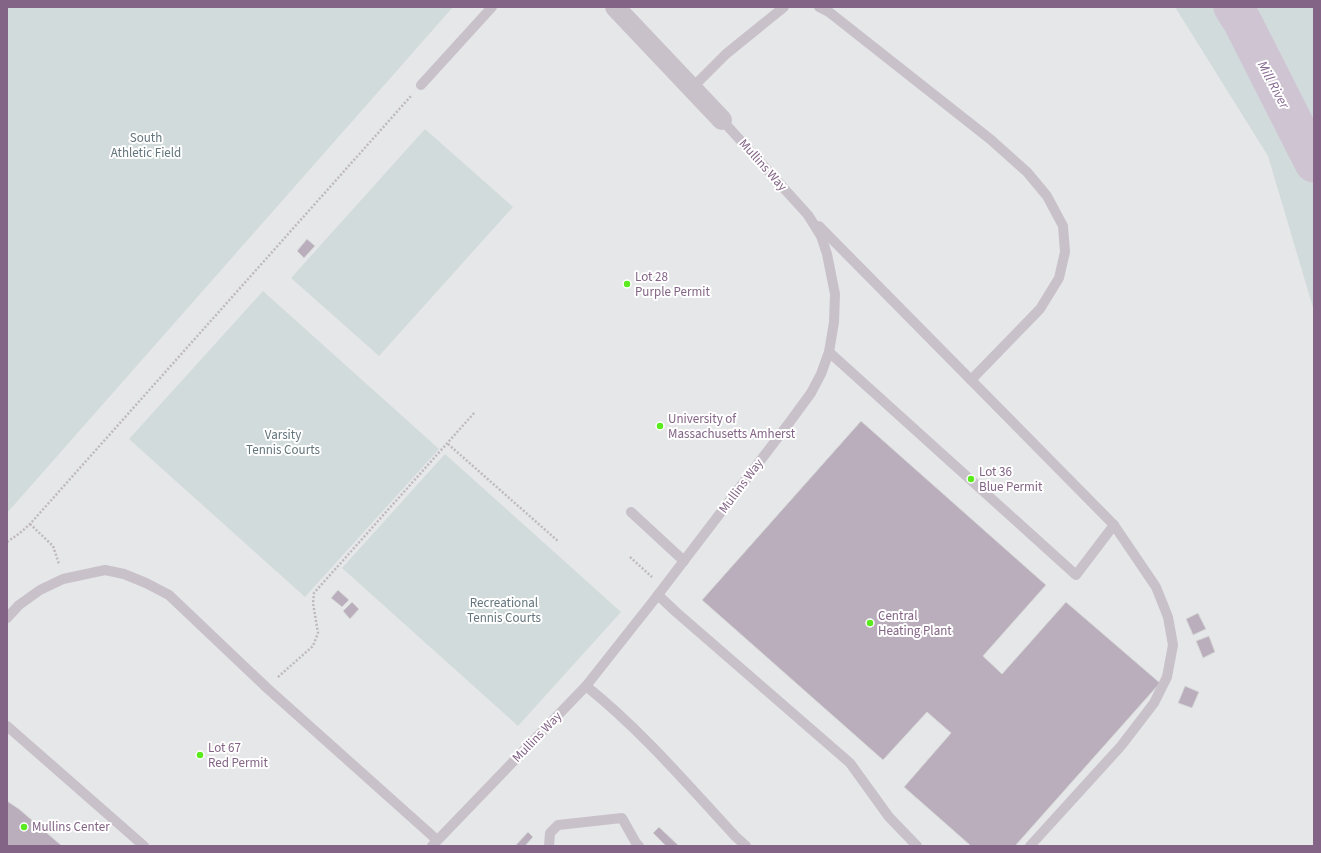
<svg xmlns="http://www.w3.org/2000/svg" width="1321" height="853" viewBox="0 0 1321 853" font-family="'Source Sans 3',sans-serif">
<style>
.built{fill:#e6e7e8}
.green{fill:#d2dbdc}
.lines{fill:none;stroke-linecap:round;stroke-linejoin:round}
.river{stroke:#cec4d2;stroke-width:39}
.building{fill:#baaebd;stroke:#d6d8d7}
.path{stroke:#bfb9bf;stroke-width:2.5;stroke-dasharray:2 2;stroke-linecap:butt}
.lane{stroke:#c9c1ca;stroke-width:10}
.street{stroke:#c9c1ca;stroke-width:20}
.poi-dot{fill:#59eb1e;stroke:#fff;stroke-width:1.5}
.labels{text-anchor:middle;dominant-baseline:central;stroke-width:4;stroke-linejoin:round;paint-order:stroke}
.park-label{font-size:13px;fill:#63757c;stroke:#fff}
.street-label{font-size:13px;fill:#836486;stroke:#fff}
.poi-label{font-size:13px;fill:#836486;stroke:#fff;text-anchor:start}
.water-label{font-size:14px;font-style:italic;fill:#866990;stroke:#fff}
</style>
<rect width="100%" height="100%" fill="#f3f7f5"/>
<!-- built -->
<rect class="built" x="7" y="7" width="1307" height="839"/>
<!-- green -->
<g class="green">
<path d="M7 7H453L7 513Z"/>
<path d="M1175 7H1314V311L1268 156Z"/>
<path d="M425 129 513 207 379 356 291 278Z"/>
<path d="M263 291 439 449 305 597 129 439Z"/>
<path d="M445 454 621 612 518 726 342 568Z"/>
</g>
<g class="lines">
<!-- river -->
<path class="river" d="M1233 7 1242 21 1314 163"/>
</g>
<!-- building -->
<g class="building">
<path d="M307 239 315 246 304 258 297 251Z"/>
<path d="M861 421 1046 585 983 656 1002 674 1066 602 1160 683 1015 846H971L904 787 951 733 927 712 883 760 702 600Z"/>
<path d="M338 590 349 600 342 607 331 598Z"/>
<path d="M352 602 359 609 350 619 343 611Z"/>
<path d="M1198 613 1206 629 1193 635 1186 619Z"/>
<path d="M1209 636 1215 652 1203 658 1196 641Z"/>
<path d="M1185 686 1199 692 1192 708 1178 703Z"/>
<path d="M7 801 19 809 62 846H7Z"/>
<path d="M659 827 679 846H666L653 833Z"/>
<path d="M528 832 533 837 525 846H515Z"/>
</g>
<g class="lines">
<!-- path -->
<g class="path">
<path d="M448 444 559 542"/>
<path d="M30 524 53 546 59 564"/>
<path d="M7 542 20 533 30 524 411 96"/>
<path d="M630 557 652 577"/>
<path d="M278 677 313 646 318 633 313 603 314 593 475 412"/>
</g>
<!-- lane -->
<g class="lane">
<path d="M819 7 829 12 990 139 1027 172 1047 196 1063 226 1065 252 1059 278 1040 309 971 380"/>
<path d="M421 85 492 7"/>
<path d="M692 88 726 54 784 7"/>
<path d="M819 226 1114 525 1156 587 1168 617 1173 645 1167 677 1154 703 1121 746 1030 846"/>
<path d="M829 352 1076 575 1114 525"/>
<path d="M631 512 684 561"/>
<path d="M658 595 676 612 850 763 889 817 917 846"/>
<path d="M7 618 19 605 40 590 63 579 105 570 124 574 146 583 169 595 267 688 437 840"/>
<path d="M586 686C641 730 687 784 735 836L746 846"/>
<path d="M7 726 144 846"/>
<path d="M432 846 586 686 654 600 789 423 811 393 821 374 829 352 834 322 835 294 827 254 821 236 808 215 722 120"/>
<path d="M549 846 550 833 558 825 622 818 636 843 639 846"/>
</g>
<!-- street -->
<path class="street" d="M615 7 722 120"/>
</g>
<!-- markers -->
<g class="poi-dot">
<circle cx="627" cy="284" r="4"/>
<circle cx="660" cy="426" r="4"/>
<circle cx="971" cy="479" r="4"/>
<circle cx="870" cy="623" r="4"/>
<circle cx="200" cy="755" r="4"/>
<circle cx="24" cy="827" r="4"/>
</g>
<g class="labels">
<!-- park labels -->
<g class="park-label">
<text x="146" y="138">South<tspan x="146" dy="15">Athletic Field</tspan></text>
<text x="283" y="435">Varsity<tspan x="283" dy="15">Tennis Courts</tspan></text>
<text x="504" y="603">Recreational<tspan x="504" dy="15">Tennis Courts</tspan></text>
</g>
<!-- street labels -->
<g class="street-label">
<text transform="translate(763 165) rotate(48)">Mullins Way</text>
<text transform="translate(741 486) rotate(-53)">Mullins Way</text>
<text transform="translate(537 737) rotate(-46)">Mullins Way</text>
</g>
<!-- poi labels -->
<g class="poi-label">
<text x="635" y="277">Lot 28<tspan x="635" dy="15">Purple Permit</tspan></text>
<text x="668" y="419">University of<tspan x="668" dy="15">Massachusetts Amherst</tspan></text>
<text x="979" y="472">Lot 36<tspan x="979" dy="15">Blue Permit</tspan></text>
<text x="878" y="616">Central<tspan x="878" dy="15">Heating Plant</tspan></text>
<text x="208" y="748">Lot 67<tspan x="208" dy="15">Red Permit</tspan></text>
<text x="32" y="827">Mullins Center</text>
</g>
<!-- water labels -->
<g class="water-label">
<text transform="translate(1273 85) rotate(62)">Mill River</text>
</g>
</g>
<!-- border -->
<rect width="1321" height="853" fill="none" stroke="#836486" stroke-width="16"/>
</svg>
